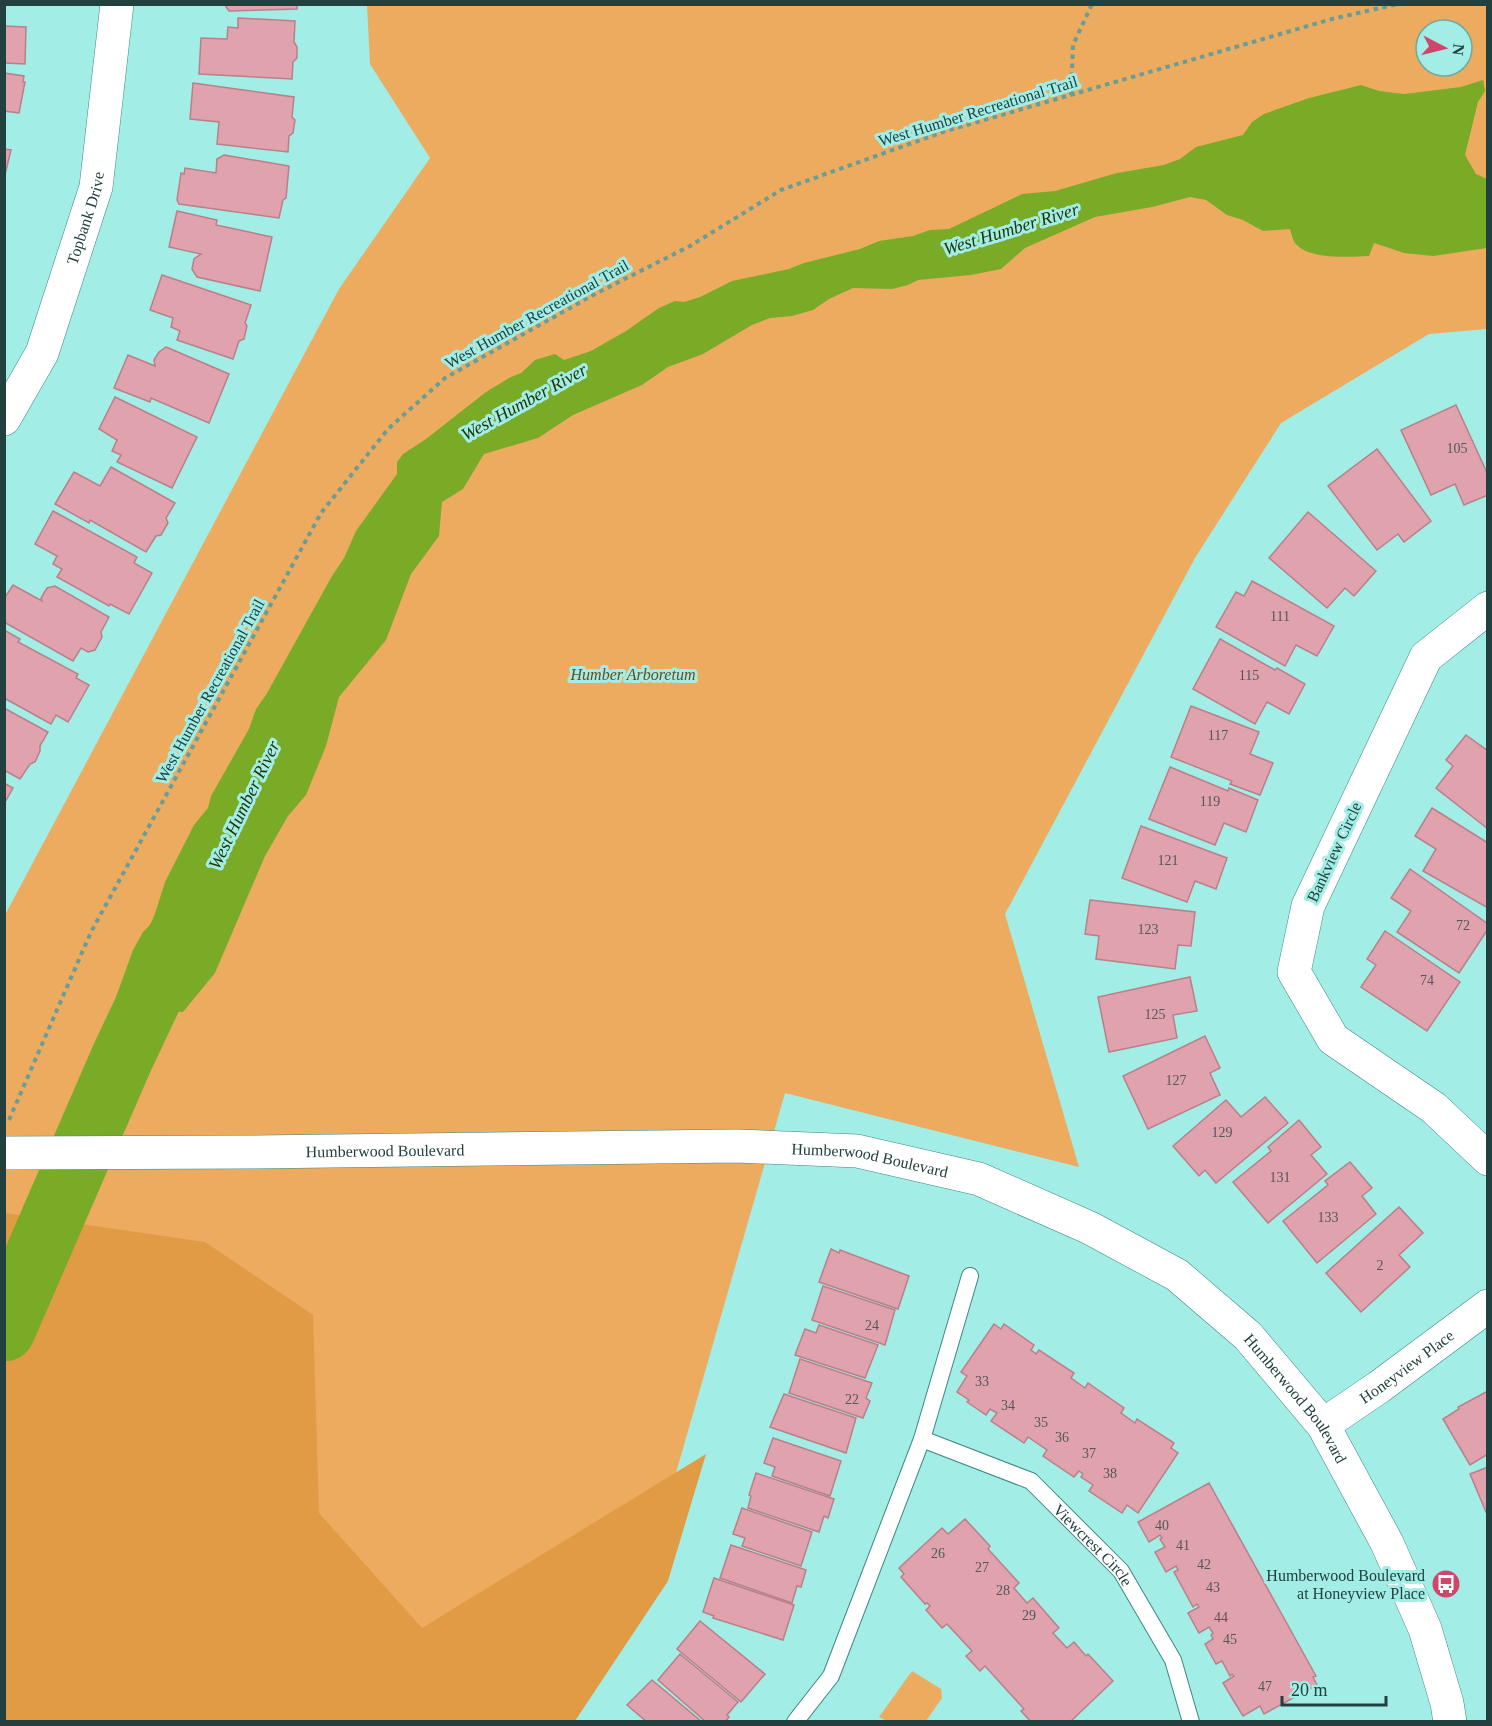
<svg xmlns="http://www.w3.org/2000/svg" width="1492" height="1726" viewBox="0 0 1492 1726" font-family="Georgia,serif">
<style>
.green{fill:#edab5f;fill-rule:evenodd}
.forest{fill:#e19b45}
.water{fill:#7aab27}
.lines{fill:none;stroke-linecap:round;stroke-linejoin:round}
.river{stroke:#7aab27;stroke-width:63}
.building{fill:#e0a2ac;stroke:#ba7f89;stroke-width:1.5}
.service-casing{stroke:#3d8882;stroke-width:18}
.minor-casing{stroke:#3d8882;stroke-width:34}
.tertiary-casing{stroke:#3d8882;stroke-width:34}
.path{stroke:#679e99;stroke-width:4;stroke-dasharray:4.5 4.5;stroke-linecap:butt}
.service{stroke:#fff;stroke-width:16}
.minor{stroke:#fff;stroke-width:33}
.tertiary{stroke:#fff;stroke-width:33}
.labels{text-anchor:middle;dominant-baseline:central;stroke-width:6;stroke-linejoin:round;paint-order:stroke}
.number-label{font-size:14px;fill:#51585a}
.street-label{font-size:16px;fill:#21403e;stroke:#a2ede6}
.park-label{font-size:16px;font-style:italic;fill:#6d481c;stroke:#a2ede6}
.poi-label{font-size:16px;fill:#21403e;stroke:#a2ede6;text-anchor:end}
.water-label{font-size:18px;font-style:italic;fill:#1f3200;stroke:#a2ede6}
</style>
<rect width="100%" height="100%" fill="#a2ede6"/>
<!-- green -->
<g class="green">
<path d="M367 5H1487V329L1429 334 1281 423 1195 558 1005 914 1079 1167 785 1093 655 1546 536 1721 5 1722V915L339 289 430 158 370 64ZM1426 30H1462V66H1426Z"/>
<path d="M912 1671 941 1689 942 1698 926 1721H887L879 1717Z"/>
</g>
<!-- forest -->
<path class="forest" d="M5 1213 205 1242 313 1315 319 1513 422 1628 706 1454 668 1581 575 1721H5Z"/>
<!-- water -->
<path class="water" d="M1483 80 1485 91 1478 102 1465 155 1476 174 1487 179V248L1433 256 1404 253 1374 243 1369 256C1350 257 1308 260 1295 243 1293 240 1291 233 1290 229L1263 231 1243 220 1227 215 1206 200 1190 197 1152 207 1095 217 1025 248 1001 269 971 275 918 280 908 285 892 289 853 288 829 299 813 310 792 316 770 318 752 325 703 354 668 367 642 385 573 415 538 438 484 454 463 489 442 502 439 536 411 574 386 640 339 697 326 746 306 795 288 816 265 856 215 973 183 1012 116 1009V997L133 950 143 932 152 923 165 882 194 825 208 808 211 796 249 729 256 709 266 695 332 576 344 558 356 531 397 474V462L403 454 426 439 486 392 511 377 521 373 535 360 555 354 564 360 591 351 626 331 659 308 675 301 684 302 700 297 732 281 789 269 804 263 860 249 879 241 913 236 930 230 949 229 1022 194 1055 191 1117 173 1164 165 1180 159 1196 147 1243 135 1252 122 1264 114 1309 98 1361 85 1379 91 1404 94 1461 87Z"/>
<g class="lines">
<!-- river -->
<path class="river" d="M4 1330 122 1058 182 931"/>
</g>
<!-- building -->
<g class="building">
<path d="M224 4H297V9L229 11Z"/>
<path d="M238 18 295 21 294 42 297 47V58L293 62 292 79 199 74 201 38 227 39 228 27 238 28Z"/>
<path d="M4 26 26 27 25 64 4 63Z"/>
<path d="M4 73 24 76 23 82H25L19 113 4 111Z"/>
<path d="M193 83 294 97 292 117 295 120 293 133 289 136 288 152 217 144 219 122 190 119Z"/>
<path d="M4 149 11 150 4 179Z"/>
<path d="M224 155 289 166 286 198 283 200 279 218 179 204 177 200 181 173 184 174 185 168 216 173 217 159Z"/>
<path d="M177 211 217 220 216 225 272 237 260 291 197 277 192 269 194 259 201 254 169 247Z"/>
<path d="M162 275 251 305 245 323 247 326 244 339 239 341 233 359 177 340 180 331 171 327 173 318 150 310Z"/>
<path d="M166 347 229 374 209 423 151 398 150 402 114 388 128 355 155 366 154 360 159 352Z"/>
<path d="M115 397 197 437 172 488 117 462 121 455 112 451 117 440 99 429Z"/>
<path d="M1456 405 1488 475V495L1464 505 1455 484 1431 495 1401 430Z"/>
<path d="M1377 449 1431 521 1404 542 1398 534 1377 550 1328 486Z"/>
<path d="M111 467 175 503 166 518 168 523 161 535 156 536 146 552 90 520 89 523 55 504 74 472 100 486Z"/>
<path d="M53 511 137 557 134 563 152 573 129 614 110 604 109 606 57 577 62 569 53 564 57 556 35 544Z"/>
<path d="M1308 512 1376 571 1354 596 1345 588 1327 608 1269 558Z"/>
<path d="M1252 581 1334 626 1317 656 1296 645 1285 666 1216 627 1236 592 1244 596Z"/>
<path d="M13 585 42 601 41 598 47 588 55 586 109 617 101 632 102 637 95 650 88 652 81 648 73 661 4 622V599Z"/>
<path d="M4 630 20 639 18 642 78 674 76 678 89 685 68 722 56 715 51 724 4 698Z"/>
<path d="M1220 639 1275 670 1277 668 1305 684 1289 714 1267 702 1255 724 1193 689Z"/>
<path d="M1191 706 1259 732 1250 754 1273 763 1260 795 1230 784 1232 781 1171 757Z"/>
<path d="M4 708 48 732 40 746V751L35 762 30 764 20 779 4 770Z"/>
<path d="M1466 735 1488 751V829L1436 788 1453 766 1446 760Z"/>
<path d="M1170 767 1228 791 1229 788 1258 800 1246 832 1224 823 1215 845 1149 819Z"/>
<path d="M4 783 13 788 4 804Z"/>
<path d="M1432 808 1488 843V908L1423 871 1436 849 1415 836Z"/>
<path d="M1141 826 1227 858 1216 889 1195 881 1187 902 1122 878Z"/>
<path d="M1410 869 1488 924V929L1459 973 1397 932 1411 911 1391 898Z"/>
<path d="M1090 900 1195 912 1191 946 1178 945 1175 969 1096 959 1099 936 1085 934Z"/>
<path d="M1385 931 1460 982 1427 1031 1361 987 1376 965 1367 959Z"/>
<path d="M1190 977 1197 1011 1173 1015 1177 1038 1109 1052 1098 997Z"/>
<path d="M1205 1036 1220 1068 1210 1073 1220 1095 1148 1129 1123 1076Z"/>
<path d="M1265 1097 1288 1123 1216 1183 1205 1170 1199 1176 1173 1146 1226 1100 1241 1117Z"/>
<path d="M1299 1120 1321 1147 1311 1155 1327 1174 1268 1223 1233 1182 1271 1151 1268 1147Z"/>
<path d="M1350 1162 1372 1188 1362 1196 1376 1214 1317 1263 1283 1221 1328 1185 1325 1181Z"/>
<path d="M1399 1207 1423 1233 1399 1255 1410 1267 1361 1312 1326 1273Z"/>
<path d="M831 1249 839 1253 840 1250 909 1276 898 1309 819 1282Z"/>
<path d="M823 1286 895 1310 885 1345 812 1320Z"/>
<path d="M994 1324 1001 1329 1004 1324 1034 1345 1031 1350 1036 1354 1039 1350 1074 1373 1071 1378 1085 1388 1088 1383 1124 1408 1121 1413 1135 1423 1137 1419 1174 1443 1171 1448 1178 1453 1138 1513 1127 1505 1122 1513 1089 1491 1093 1485 1081 1477 1083 1474 1079 1471 1074 1477 1043 1456 1047 1450 1028 1437 1024 1443 991 1421 997 1413 990 1409 986 1415 967 1402 969 1400 957 1392 967 1376 961 1372Z"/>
<path d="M819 1325 878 1345 865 1378 795 1355 805 1329 816 1333Z"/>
<path d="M800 1359 872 1383 866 1398 870 1401 863 1418 789 1393Z"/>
<path d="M1488 1391V1454L1470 1465 1443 1419 1459 1409 1458 1407Z"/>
<path d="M784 1394 856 1418 846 1453 770 1427Z"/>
<path d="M773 1438 841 1461 830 1496 772 1476 775 1467 764 1463Z"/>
<path d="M1488 1467V1511L1486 1512 1470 1474Z"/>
<path d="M756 1473 834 1499 828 1518 824 1516 819 1532 748 1508 751 1496 749 1495Z"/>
<path d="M1209 1483 1316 1676 1313 1677 1317 1685 1264 1714 1260 1706 1243 1716 1235 1703 1223 1683 1234 1676 1232 1674 1230 1676 1222 1661 1216 1664 1205 1644 1213 1639 1211 1635 1213 1633 1209 1627 1199 1633 1188 1613 1199 1607 1197 1604 1193 1607 1174 1572 1178 1570 1176 1566 1166 1572 1155 1552 1165 1547 1160 1539 1162 1538 1160 1535 1149 1542 1138 1522Z"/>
<path d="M742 1508 812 1532 801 1566 742 1546 745 1538 733 1534Z"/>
<path d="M965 1519 990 1546 988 1549 1019 1583 1014 1588 1027 1603 1033 1598 1059 1628 1053 1633 1067 1648 1074 1642 1086 1656 1088 1654 1113 1681 1070 1722H1031L1021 1711 1024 1709 985 1666 980 1671 966 1656 972 1651 947 1624 942 1628 926 1610 930 1606 927 1603 925 1604 901 1577 904 1574 899 1568 942 1528 948 1534Z"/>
<path d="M731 1545 806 1570 801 1587 797 1586 792 1603 720 1578Z"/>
<path d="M714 1578 794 1605 783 1640 713 1618 714 1616 703 1612Z"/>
<path d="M700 1621 765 1674 741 1702 677 1649Z"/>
<path d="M680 1654 738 1702 727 1715 729 1717 725 1722H706L658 1680Z"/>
<path d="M652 1680 702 1722H647L627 1705Z"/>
</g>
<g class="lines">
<!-- service casing -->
<g class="service-casing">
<g id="service">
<path id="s1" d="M922 1439 1031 1481 1121 1571 1173 1660 1191 1722"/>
<path d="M795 1722 831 1676 922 1439 970 1276"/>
</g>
</g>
<!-- minor casing -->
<g class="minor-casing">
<g id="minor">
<path id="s2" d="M4 419 42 353 96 187 117 4"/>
<path d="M1488 608 1426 657 1308 906 1294 972 1333 1039 1434 1108 1488 1159"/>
<path id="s3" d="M1323 1425 1379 1387 1488 1306"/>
</g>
</g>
<!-- tertiary casing -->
<g class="tertiary-casing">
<g id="tertiary">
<path id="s4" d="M4 1153 255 1152 737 1146 857 1151 979 1179 1090 1228 1177 1275 1248 1336 1323 1425 1387 1543 1425 1629 1447 1703 1450 1722"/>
</g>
</g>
<!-- path -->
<g class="path">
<path d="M1071 95 1073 45 1092 4"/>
<path d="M9 1120 91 932 321 513 388 429 445 378 595 294 690 246 781 190 943 132 1332 19 1398 4"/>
</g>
<!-- service -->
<use href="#service" class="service"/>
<!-- minor -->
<use href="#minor" class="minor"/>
<!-- tertiary -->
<use href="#tertiary" class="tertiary"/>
</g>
<!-- icons -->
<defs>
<g id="bus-disc" transform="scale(1.5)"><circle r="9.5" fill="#d3446a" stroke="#a2ede6"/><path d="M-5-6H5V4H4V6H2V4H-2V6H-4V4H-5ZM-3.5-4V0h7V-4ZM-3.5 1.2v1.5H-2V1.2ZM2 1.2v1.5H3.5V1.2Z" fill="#fff"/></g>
</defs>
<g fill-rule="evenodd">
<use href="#bus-disc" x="1446" y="1584"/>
</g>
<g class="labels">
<!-- number labels -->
<g class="number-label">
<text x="1457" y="448">105</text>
<text x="1280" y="616">111</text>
<text x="1249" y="675">115</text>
<text x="1218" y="735">117</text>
<text x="1210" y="801">119</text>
<text x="1168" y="860">121</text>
<text x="1463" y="925">72</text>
<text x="1148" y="929">123</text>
<text x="1427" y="980">74</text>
<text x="1155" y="1014">125</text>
<text x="1176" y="1080">127</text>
<text x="1222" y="1132">129</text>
<text x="1280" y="1177">131</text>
<text x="1328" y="1217">133</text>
<text x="1380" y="1265">2</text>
<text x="872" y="1325">24</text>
<text x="982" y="1381">33</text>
<text x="852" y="1399">22</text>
<text x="1008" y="1405">34</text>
<text x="1041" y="1422">35</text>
<text x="1062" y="1437">36</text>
<text x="1089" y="1453">37</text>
<text x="1110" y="1473">38</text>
<text x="1162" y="1525">40</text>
<text x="1183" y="1545">41</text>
<text x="938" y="1553">26</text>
<text x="1204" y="1564">42</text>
<text x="982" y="1567">27</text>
<text x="1213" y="1587">43</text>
<text x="1003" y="1590">28</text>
<text x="1029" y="1615">29</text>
<text x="1221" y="1617">44</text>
<text x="1230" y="1639">45</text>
<text x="1265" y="1686">47</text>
</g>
<!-- street labels -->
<g class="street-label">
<text transform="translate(978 111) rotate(-17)">West Humber Recreational Trail</text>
<text stroke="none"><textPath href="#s2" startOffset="218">Topbank Drive</textPath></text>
<text transform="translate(537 314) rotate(-29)">West Humber Recreational Trail</text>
<text transform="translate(210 691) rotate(-61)">West Humber Recreational Trail</text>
<text transform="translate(1334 852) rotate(-65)">Bankview Circle</text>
<text stroke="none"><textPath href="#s4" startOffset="381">Humberwood Boulevard</textPath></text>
<text stroke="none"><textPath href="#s4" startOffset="867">Humberwood Boulevard</textPath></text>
<text stroke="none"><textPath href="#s3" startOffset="102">Honeyview Place</textPath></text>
<text stroke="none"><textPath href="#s4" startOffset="1371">Humberwood Boulevard</textPath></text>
<text stroke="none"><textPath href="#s1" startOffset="206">Viewcrest Circle</textPath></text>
</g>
<!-- park labels -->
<g class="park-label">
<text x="633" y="674">Humber Arboretum</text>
</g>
<!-- poi labels -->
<g class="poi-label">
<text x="1425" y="1575">Humberwood Boulevard<tspan x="1425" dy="18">at Honeyview Place</tspan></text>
</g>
<!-- water labels -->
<g class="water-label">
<text transform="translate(1011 229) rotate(-17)">West Humber River</text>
<text transform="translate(524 402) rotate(-29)">West Humber River</text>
<text transform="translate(244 805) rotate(-64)">West Humber River</text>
</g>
</g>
<!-- border -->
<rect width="1492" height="1726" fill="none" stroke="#21403e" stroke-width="12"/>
<!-- north arrow -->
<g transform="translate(1444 48) rotate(97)"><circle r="28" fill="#a2ede6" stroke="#6ea8a3" stroke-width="1.5"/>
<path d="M0-4.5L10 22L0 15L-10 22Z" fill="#d3446a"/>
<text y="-9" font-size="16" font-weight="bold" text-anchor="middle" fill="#21403e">N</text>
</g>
<!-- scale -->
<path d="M1282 1696v9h104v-9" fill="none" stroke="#21403e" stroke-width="3"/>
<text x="1291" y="1696" font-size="18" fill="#21403e" stroke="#a2ede6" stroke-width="4.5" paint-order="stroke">20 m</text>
</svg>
